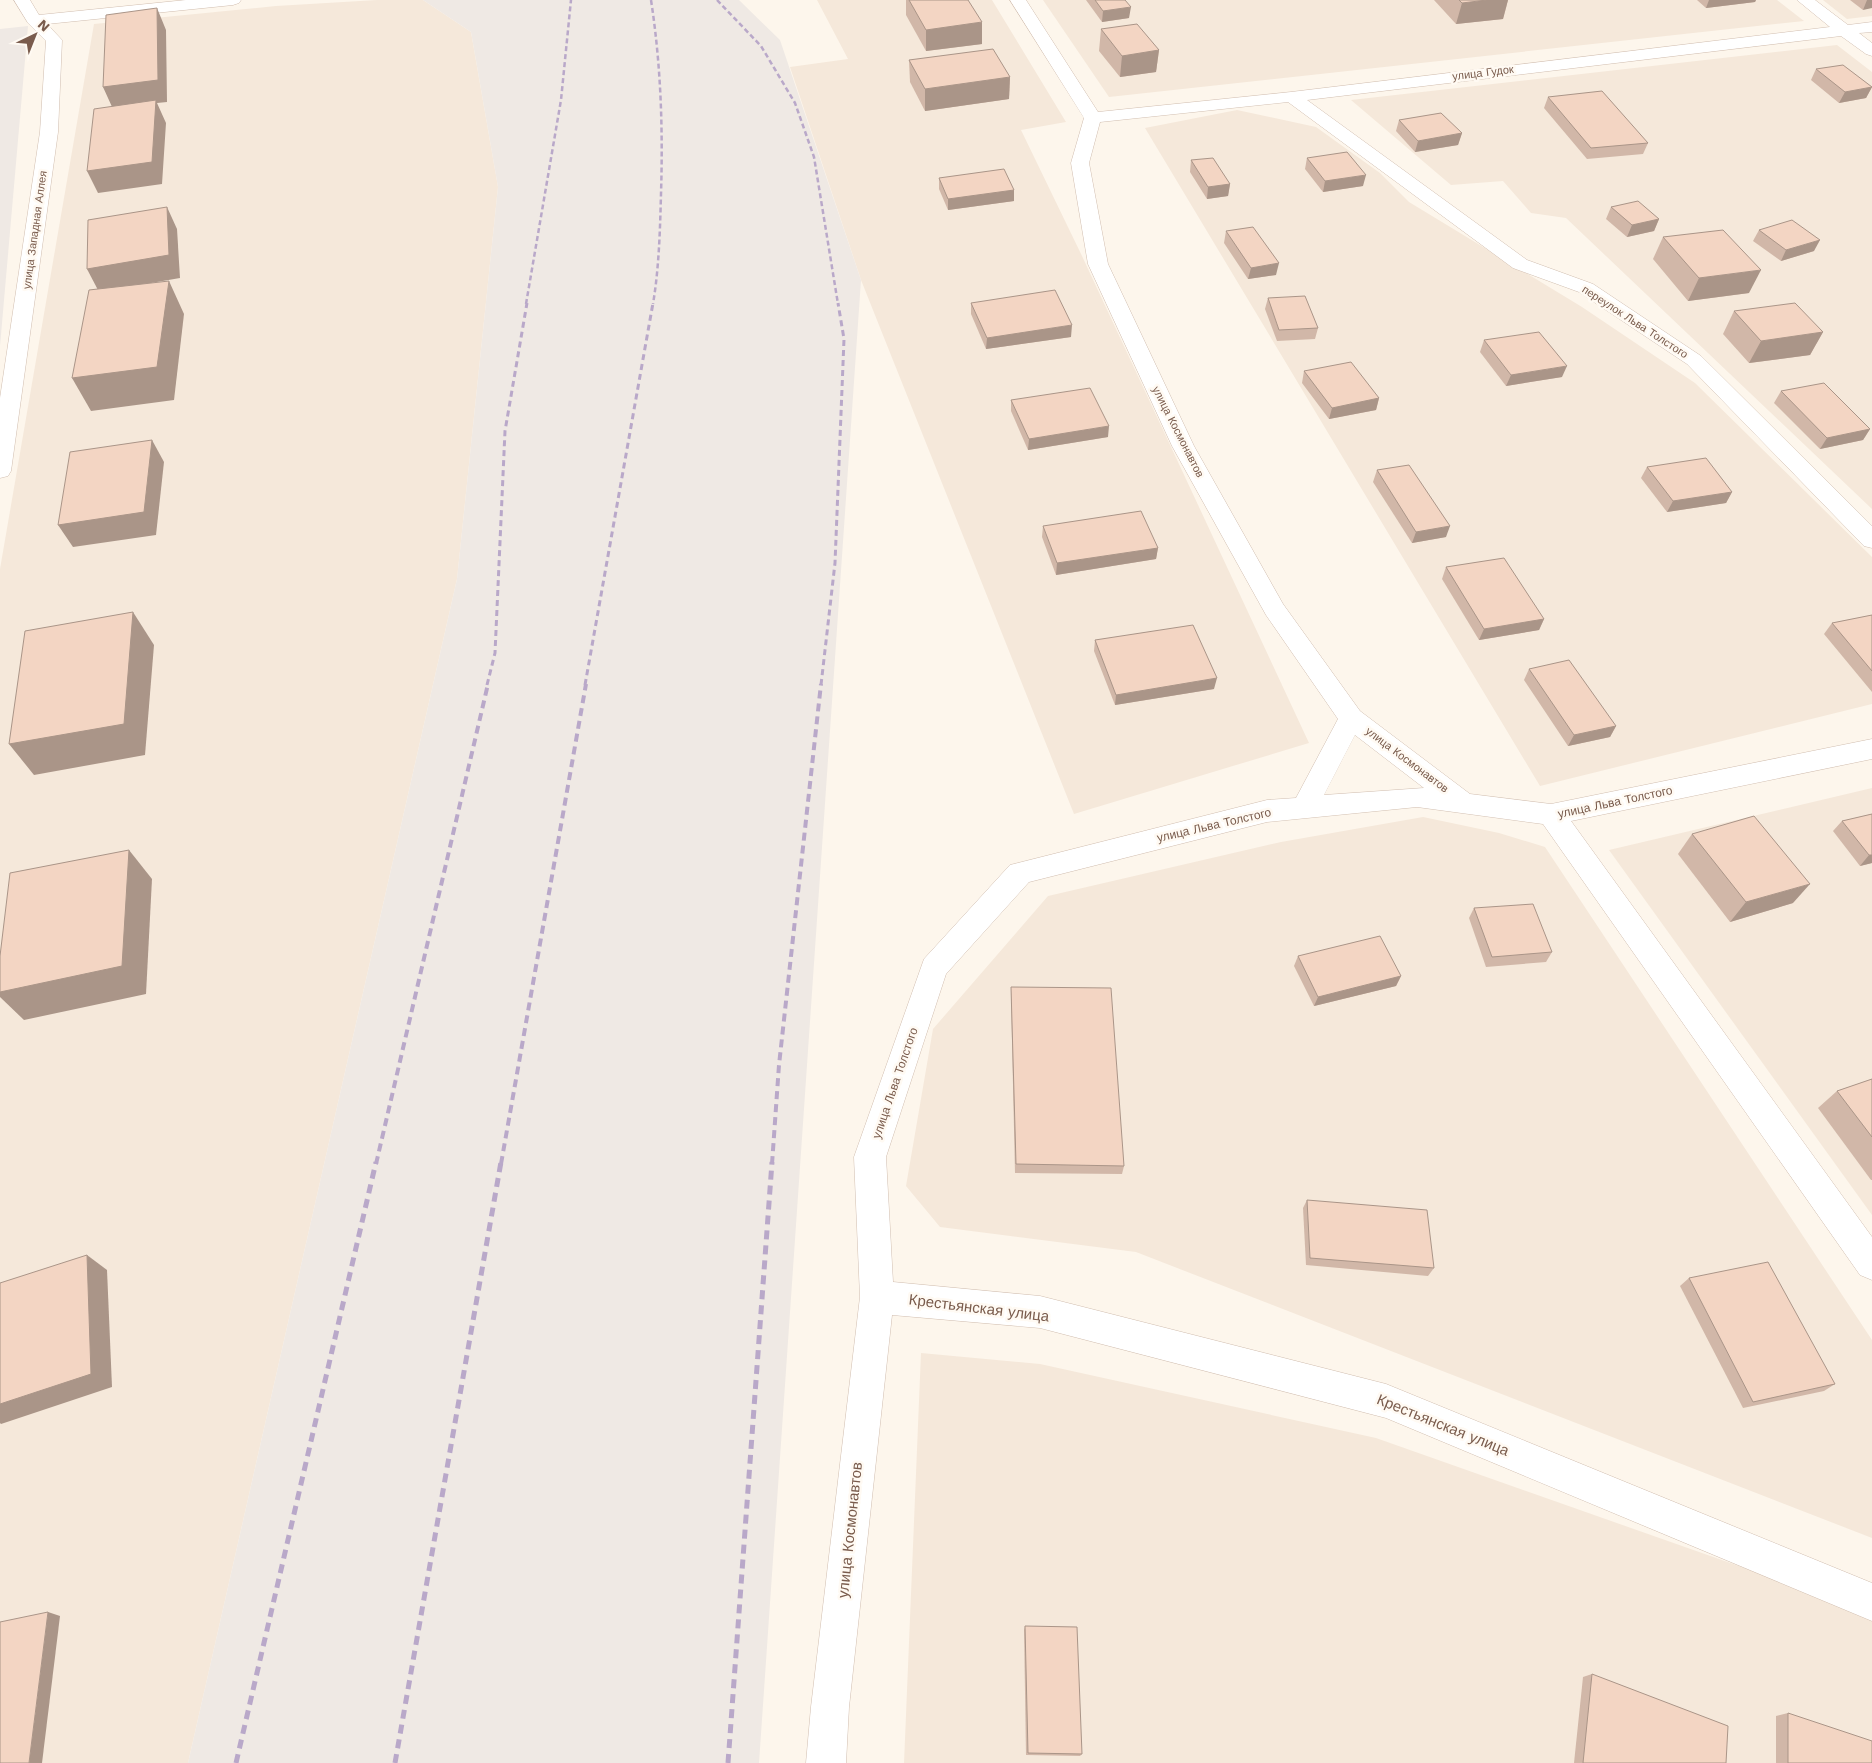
<svg xmlns="http://www.w3.org/2000/svg" width="1872" height="1763" viewBox="0 0 1872 1763" font-family="'Work Sans',sans-serif">
<style>
.residential{fill:#f5e8da}
.industrial{fill:#efe9e4}
.lines{fill:none;stroke-linecap:round;stroke-linejoin:round}
.minor-casing{stroke:#d1beb0;stroke-width:1}
.minor{fill:#fff;fill-rule:evenodd}
.rail-far3{stroke:#b9a8c9;stroke-width:2.5;stroke-dasharray:5 3;stroke-linecap:butt}
.rail-far2{stroke:#b9a8c9;stroke-width:3;stroke-dasharray:6 4;stroke-linecap:butt}
.rail-far1{stroke:#b9a8c9;stroke-width:4;stroke-dasharray:8 5;stroke-linecap:butt}
.rail{stroke:#b9a8c9;stroke-width:5;stroke-dasharray:9 6;stroke-linecap:butt}
.wall{fill:#d1b7a8}
.shaded-wall{fill:#aa9588}
.building{fill:#f3d5c3;stroke:#aa9588}
.labels{text-anchor:middle;dominant-baseline:central;stroke-width:5;stroke-linejoin:round;paint-order:stroke}
.far-street-label{font-size:11px;fill:#7a5c4d;stroke:#fffaf3}
.street-label{font-size:12px;fill:#7a5c4d;stroke:#fffaf3}
.near-street-label{font-size:15px;fill:#7a5c4d;stroke:#fffaf3}
</style>
<rect width="100%" height="100%" fill="#fdf6ec"/>
<!-- residential -->
<g class="residential">
<path d="M377 0H423L471 32 498 187 457 579 188 1763H0V569L94 24 276 6Z"/>
<path d="M817 0H992L1066 122 1021 130 1082 256 1309 743 1074 814 861 280 790 67 848 59Z"/>
<path d="M1043 0H1777L1804 21 1109 97Z"/>
<path d="M1823 0H1872V16L1847 19Z"/>
<path d="M1837 45 1872 72V509L1566 218 1531 213 1503 181 1451 185 1351 100Z"/>
<path d="M1237 110 1316 127 1380 173 1409 202 1582 307 1695 383 1872 557V704L1540 786 1145 128Z"/>
<path d="M1872 788V1215L1609 850Z"/>
<path d="M1423 817 1499 833 1545 847 1872 1340V1538L1136 1252 940 1227 906 1186 933 1029 1048 896 1281 842Z"/>
<path d="M921 1353 1040 1364 1376 1438 1784 1582 1872 1620V1763H904Z"/>
</g>
<!-- industrial -->
<g class="industrial">
<path d="M423 0H739L780 40 861 280 759 1763H188L457 579 498 187 471 32Z"/>
<path d="M28 26 0 346V29Z"/>
</g>
<g class="lines">
<!-- minor casing -->
<g class="minor-casing">
<g id="minor">
<path d="M14 0H30L39 15 186 0H241L239 3 233 5 47 24 62 40 58 132 11 471 8 476 0 478V398L40 132 46 41 28 23Z"/>
<path d="M1010 0H1026L1098 112 1291 92 1830 27 1797 0H1815L1848 25 1872 22V32L1859 33 1872 43V56L1866 54 1841 36 1307 100 1527 260 1593 284 1701 356 1872 526V548L1864 546 1687 364 1579 292 1513 268 1288 102 1100 122 1089 163 1108 264 1194 446 1283 604 1360 711 1470 794 1551 804 1872 739V759L1571 821 1872 1237V1280L1860 1275 1543 824 1417 807 1267 822 1029 882 946 974 886 1157 893 1282 1040 1296 1386 1384 1872 1583V1621L1386 1418 1040 1328 892 1315 849 1707 846 1763H806L811 1707 860 1297 854 1157 924 959 1010 865 1267 800 1296 798 1338 719 1266 615 1172 446 1088 264 1071 163 1084 118ZM1355 735 1424 788 1324 795Z"/>
</g>
</g>
<!-- minor -->
<use href="#minor" class="minor"/>
<!-- rail-far3 -->
<g class="rail-far3">
<path d="M651 0C661 65 663 129 661 194 660 231 659 268 653 304"/>
<path d="M717 0 761 46 795 103 814 157 838 304"/>
<path d="M526 304 561 100 571 0"/>
</g>
<!-- rail-far2 -->
<g class="rail-far2">
<path d="M487 685 495 653 505 431 527 303"/>
<path d="M585 685 653 303"/>
<path d="M821 685 835 563 844 339 838 303"/>
</g>
<!-- rail-far1 -->
<g class="rail-far1">
<path d="M376 1164 488 684"/>
<path d="M501 1164 586 684"/>
<path d="M772 1164 779 1065 821 684"/>
</g>
<!-- rail -->
<g class="rail">
<path d="M236 1763 376 1162"/>
<path d="M395 1763 501 1162"/>
<path d="M728 1763 772 1162"/>
</g>
</g>
<!-- wall -->
<g class="wall">
<path d="M906 0H968L982 44 926 51 906 15Z"/>
<path d="M1086 0H1125L1129 18 1102 22Z"/>
<path d="M1434 0H1508L1503 19 1456 24Z"/>
<path d="M1697 0H1756L1755 2 1706 8Z"/>
<path d="M1850 0H1872L1863 10Z"/>
<path d="M1101 29 1159 50 1156 72 1120 77 1099 51Z"/>
<path d="M909 60 1010 77 1009 99 925 111 910 82Z"/>
<path d="M1816 69 1872 87 1866 98 1839 103 1811 80Z"/>
<path d="M1548 97 1648 143 1643 154 1587 159 1544 108Z"/>
<path d="M1399 120 1462 133 1458 145 1415 152 1396 131Z"/>
<path d="M1307 158 1363 186 1323 192 1305 169Z"/>
<path d="M1191 160 1230 184 1228 196 1207 199 1190 172Z"/>
<path d="M939 178 1014 190V201L948 210 939 189Z"/>
<path d="M1611 207 1659 219 1654 231 1627 237 1606 219Z"/>
<path d="M1759 230 1814 251 1781 261 1753 241Z"/>
<path d="M1226 231 1276 275 1248 279 1224 243Z"/>
<path d="M1663 237 1749 293 1688 301 1653 259Z"/>
<path d="M1268 298 1318 328 1315 339 1277 341 1265 309Z"/>
<path d="M971 303 1071 337 986 349 971 314Z"/>
<path d="M1734 311 1823 332 1810 355 1749 363 1723 334Z"/>
<path d="M1484 340 1562 377 1506 386 1480 352Z"/>
<path d="M1304 371 1379 398 1376 410 1329 419 1302 383Z"/>
<path d="M1781 391 1870 429 1863 440 1820 449 1774 403Z"/>
<path d="M1011 400 1108 437 1028 450 1011 411Z"/>
<path d="M1647 467 1732 492 1726 503 1667 512 1641 478Z"/>
<path d="M1377 470 1446 537 1412 543 1373 482Z"/>
<path d="M1043 526 1158 548 1156 559 1056 575 1042 537Z"/>
<path d="M1446 567 1544 619 1539 630 1479 640 1442 579Z"/>
<path d="M1872 615V692L1824 634 1832 623Z"/>
<path d="M1095 640 1214 689 1115 705 1094 651Z"/>
<path d="M1529 669 1616 726 1610 737 1568 746 1524 680Z"/>
<path d="M1872 814V863L1860 866 1833 831 1842 821Z"/>
<path d="M1692 834 1793 903 1730 922 1678 854Z"/>
<path d="M1474 908 1552 952 1546 962 1486 967 1469 918Z"/>
<path d="M1298 956 1401 976 1396 986 1314 1006 1294 966Z"/>
<path d="M1011 987 1124 1166 1122 1174 1015 1173 1011 997Z"/>
<path d="M1872 1079V1180H1871L1818 1108 1837 1091Z"/>
<path d="M1307 1200 1434 1268 1428 1276 1306 1265 1303 1208Z"/>
<path d="M1689 1278 1835 1384 1824 1391 1743 1408 1680 1286Z"/>
<path d="M1025 1626 1082 1754 1080 1756 1026 1755 1024 1630Z"/>
<path d="M1592 1674 1726 1763H1574L1583 1677Z"/>
<path d="M1788 1713 1872 1763H1776V1716Z"/>
</g>
<!-- shaded-wall -->
<g class="shaded-wall">
<path d="M1487 0H1508L1503 19 1456 24 1462 3Z"/>
<path d="M1709 0H1756L1755 2 1706 8Z"/>
<path d="M1867 0H1872V8L1863 10Z"/>
<path d="M1131 7 1129 18 1102 22 1103 11Z"/>
<path d="M157 8 166 30 167 102 157 103 166 123 162 184 98 193 87 171 113 109 103 87Z"/>
<path d="M982 22V44L926 51V30Z"/>
<path d="M1159 50 1156 72 1120 77 1122 56Z"/>
<path d="M1010 77 1009 99 925 111V89Z"/>
<path d="M1872 87 1866 98 1839 103 1845 92Z"/>
<path d="M1462 133 1458 145 1415 152 1418 141Z"/>
<path d="M1366 175 1363 186 1323 192 1325 181Z"/>
<path d="M1230 184 1228 196 1207 199 1208 187Z"/>
<path d="M1014 190V201L948 210V199Z"/>
<path d="M167 207 177 229 180 278 99 292 87 269Z"/>
<path d="M1659 219 1654 231 1627 237 1632 225Z"/>
<path d="M1820 240 1814 251 1781 261 1786 250Z"/>
<path d="M1279 263 1276 275 1248 279 1251 268Z"/>
<path d="M1761 270 1749 293 1688 301 1699 278Z"/>
<path d="M169 281 184 314 174 400 91 411 72 378Z"/>
<path d="M1072 325 1071 337 986 349 987 338Z"/>
<path d="M1823 332 1810 355 1749 363 1761 341Z"/>
<path d="M1567 366 1562 377 1506 386 1511 375Z"/>
<path d="M1379 398 1376 410 1329 419 1332 408Z"/>
<path d="M1109 426 1108 437 1028 450 1029 439Z"/>
<path d="M1870 429 1863 440 1820 449 1827 438Z"/>
<path d="M152 440 164 462 156 535 73 547 58 525Z"/>
<path d="M1732 492 1726 503 1667 512 1673 501Z"/>
<path d="M1450 526 1446 537 1412 543 1416 532Z"/>
<path d="M1158 548 1156 559 1056 575 1057 563Z"/>
<path d="M133 612 154 645 145 755 34 775 9 744Z"/>
<path d="M1544 619 1539 630 1479 640 1484 629Z"/>
<path d="M1217 678 1214 689 1115 705 1116 695Z"/>
<path d="M1616 726 1610 737 1568 746 1574 735Z"/>
<path d="M129 850 152 879 146 994 24 1020 0 997V992Z"/>
<path d="M1869 855H1872V863L1860 866Z"/>
<path d="M1810 884 1793 903 1730 922 1746 902Z"/>
<path d="M1401 976 1396 986 1314 1006 1318 997Z"/>
<path d="M87 1255 107 1270 112 1387 1 1424 0 1423V1404Z"/>
<path d="M48 1612 60 1616 42 1763H29Z"/>
</g>
<!-- building -->
<g class="building">
<path d="M909 0H968L982 22 926 30Z"/>
<path d="M1095 0H1125L1131 7 1103 11Z"/>
<path d="M1459 0H1487L1462 3Z"/>
<path d="M157 8 158 80 103 87 106 15Z"/>
<path d="M1137 24 1159 50 1122 56 1101 29Z"/>
<path d="M993 49 1010 77 925 89 909 60Z"/>
<path d="M1843 65 1872 87 1845 92 1816 69Z"/>
<path d="M1602 91 1648 143 1591 148 1548 97Z"/>
<path d="M156 100 152 162 87 171 94 109Z"/>
<path d="M1441 113 1462 133 1418 141 1399 120Z"/>
<path d="M1347 152 1366 175 1325 181 1307 158Z"/>
<path d="M1213 158 1230 184 1208 187 1191 160Z"/>
<path d="M1004 169 1014 190 948 199 939 178Z"/>
<path d="M1638 201 1659 219 1632 225 1611 207Z"/>
<path d="M167 207 169 255 87 269 88 220Z"/>
<path d="M1792 220 1820 240 1786 250 1759 230Z"/>
<path d="M1253 227 1279 263 1251 268 1226 231Z"/>
<path d="M1723 230 1761 270 1699 278 1663 237Z"/>
<path d="M169 281 157 367 72 378 89 290Z"/>
<path d="M1055 290 1072 325 987 338 971 303Z"/>
<path d="M1305 296 1318 328 1279 330 1268 298Z"/>
<path d="M1795 303 1823 332 1761 341 1734 311Z"/>
<path d="M1539 332 1567 366 1511 375 1484 340Z"/>
<path d="M1351 362 1379 398 1332 408 1304 371Z"/>
<path d="M1824 383 1870 429 1827 438 1781 391Z"/>
<path d="M1090 388 1109 426 1029 439 1011 400Z"/>
<path d="M152 440 144 512 58 525 70 452Z"/>
<path d="M1706 458 1732 492 1673 501 1647 467Z"/>
<path d="M1409 465 1450 526 1416 532 1377 470Z"/>
<path d="M1141 511 1158 548 1057 563 1043 526Z"/>
<path d="M1504 558 1544 619 1484 629 1446 567Z"/>
<path d="M133 612 124 724 9 744 25 631Z"/>
<path d="M1872 615V671L1832 623Z"/>
<path d="M1193 625 1217 678 1116 695 1095 640Z"/>
<path d="M1569 660 1616 726 1574 735 1529 669Z"/>
<path d="M1872 814V855H1869L1842 821Z"/>
<path d="M1754 816 1810 884 1746 902 1692 834Z"/>
<path d="M129 850 122 966 0 992V956L10 873Z"/>
<path d="M1533 904 1552 952 1492 957 1474 908Z"/>
<path d="M1380 936 1401 976 1318 997 1298 956Z"/>
<path d="M1011 987 1111 988 1124 1166 1016 1164Z"/>
<path d="M1872 1079V1137L1837 1091Z"/>
<path d="M1307 1200 1427 1210 1434 1268 1310 1258Z"/>
<path d="M87 1255 91 1374 0 1404V1283Z"/>
<path d="M1768 1262 1835 1384 1753 1402 1689 1278Z"/>
<path d="M48 1612 29 1763H0V1622Z"/>
<path d="M1025 1626 1077 1627 1082 1754 1028 1753Z"/>
<path d="M1592 1674 1728 1726 1726 1763H1583Z"/>
<path d="M1788 1713 1872 1741V1763H1788Z"/>
</g>
<g class="labels">
<!-- far-street labels -->
<g class="far-street-label">
<text transform="translate(1483 73) rotate(-7)">улица Гудок</text>
<text transform="translate(35 230) rotate(-82)">улица Западная Аллея</text>
<text transform="translate(1635 322) rotate(33)">переулок Льва Толстого</text>
<text transform="translate(1178 432) rotate(63)">улица Космонавтов</text>
<text transform="translate(1407 760) rotate(37)">улица Космонавтов</text>
</g>
<!-- street labels -->
<g class="street-label">
<text transform="translate(1615 802) rotate(-12)">улица Льва Толстого</text>
<text transform="translate(1214 825) rotate(-13)">улица Льва Толстого</text>
<text transform="translate(895 1083) rotate(-71)">улица Льва Толстого</text>
</g>
<!-- near-street labels -->
<g class="near-street-label">
<text transform="translate(979 1308) rotate(7)">Крестьянская улица</text>
<text transform="translate(1443 1425) rotate(22)">Крестьянская улица</text>
<text transform="translate(850 1530) rotate(-84)">улица Космонавтов</text>
</g>
</g>
<!-- north arrow -->
<g transform="translate(35 35) rotate(43)" stroke="#fffaf3" stroke-width="4" paint-order="stroke">
<path d="M0-4L9 19L0 12L-9 19Z" fill="#7a5c4d"/>
<text y="-8" font-size="14" font-weight="bold" text-anchor="middle" fill="#7a5c4d">N</text>
</g>
</svg>
